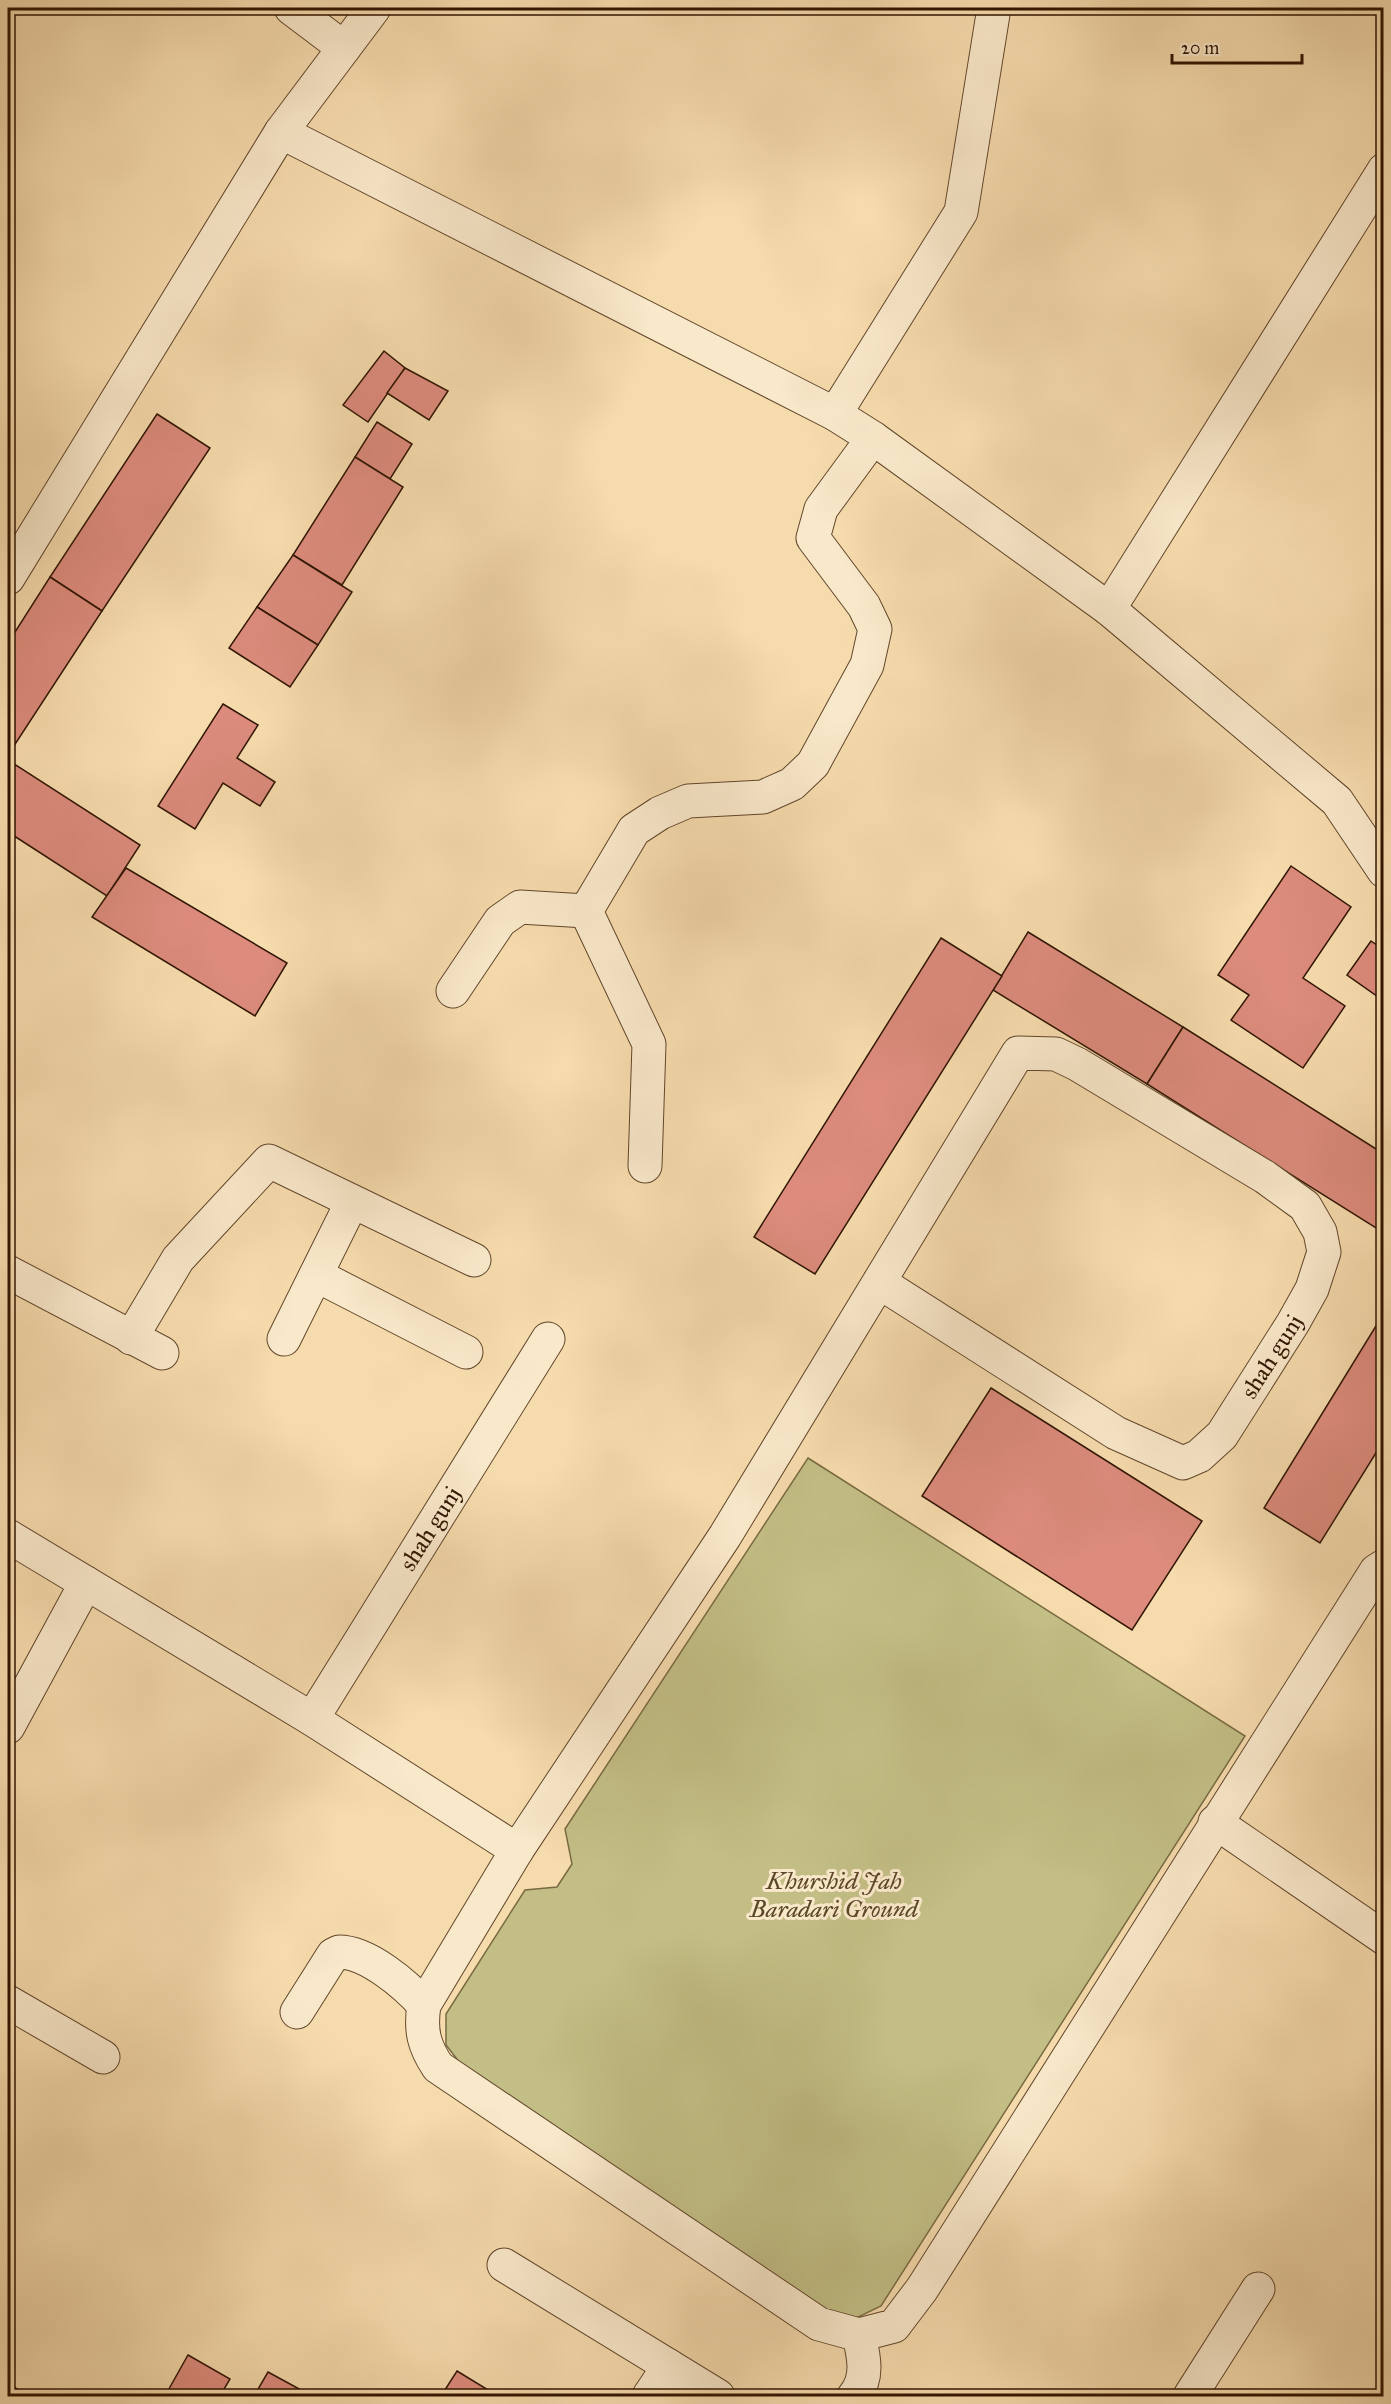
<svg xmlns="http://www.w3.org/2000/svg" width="1391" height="2404" viewBox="0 0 1391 2404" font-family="'IM FELL Great Primer',serif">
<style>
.green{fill:#c2be85;stroke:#796a42;stroke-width:1.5}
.building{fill:#dc8b7c;stroke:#301500;stroke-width:1.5}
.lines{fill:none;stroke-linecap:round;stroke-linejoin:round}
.street-casing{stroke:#62462b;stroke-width:35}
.street{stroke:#f9e8ca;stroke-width:33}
.labels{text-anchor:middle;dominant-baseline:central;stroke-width:6;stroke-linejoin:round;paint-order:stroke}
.street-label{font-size:24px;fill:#301500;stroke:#f9e8ca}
.park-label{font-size:24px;font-style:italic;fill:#5c4828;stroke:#f9e8ca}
</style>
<rect width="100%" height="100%" fill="#f6dbad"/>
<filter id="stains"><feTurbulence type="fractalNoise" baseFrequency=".00333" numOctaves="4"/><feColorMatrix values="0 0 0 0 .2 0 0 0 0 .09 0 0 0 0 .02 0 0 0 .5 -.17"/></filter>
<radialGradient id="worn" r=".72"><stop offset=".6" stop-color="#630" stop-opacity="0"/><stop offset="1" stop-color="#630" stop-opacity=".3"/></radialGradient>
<!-- green -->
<path class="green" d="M808 1458 1245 1736 881 2306 846 2323 470 2076 446 2045V2014L525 1890 557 1887 572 1864 565 1829Z"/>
<!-- building -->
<g class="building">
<path d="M384 351 405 368 368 422 343 405Z"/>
<path d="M405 368 448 391 429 420 387 393Z"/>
<path d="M157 414 210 448 102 611 50 577Z"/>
<path d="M377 422 412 444 390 479 355 457Z"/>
<path d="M355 457 403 487 342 585 293 555Z"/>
<path d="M293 555 352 592 318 645 257 607Z"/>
<path d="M50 577 102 611 8 755V643Z"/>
<path d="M257 607 318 645 290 687 229 648Z"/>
<path d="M223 704 258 725 237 758 275 782 260 806 223 783 195 829 158 806Z"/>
<path d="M8 760 140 845 107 896 8 832Z"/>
<path d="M1291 866 1351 907 1303 978 1345 1006 1303 1068 1231 1020 1249 995 1218 975Z"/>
<path d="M126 868 287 963 255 1016 92 917Z"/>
<path d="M1028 932 1183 1027 1147 1084 993 990Z"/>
<path d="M941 938 1002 976 815 1274 754 1237Z"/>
<path d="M1371 941 1384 950V1001L1347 975Z"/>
<path d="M1183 1027 1384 1154V1233L1147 1084Z"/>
<path d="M1384 1313V1440L1320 1543 1264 1508Z"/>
<path d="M991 1388 1202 1521 1132 1630 922 1496Z"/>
<path d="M188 2355 230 2379 220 2396H165Z"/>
<path d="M457 2371 498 2396H441Z"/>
<path d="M268 2372 312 2396H254Z"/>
<path d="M8 2384 30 2396H8Z"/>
</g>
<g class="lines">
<!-- street casing -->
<g class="street-casing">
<g id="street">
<path d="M291 8 344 48"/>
<path d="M281 132 835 414 873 438 1109 609 1337 801 1384 871"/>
<path d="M835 414 961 212 994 8"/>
<path d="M8 578 281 132 374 8"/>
<path d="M1109 609 1384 170"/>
<path d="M586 911 649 1044 645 1166"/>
<path d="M453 991 500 921 520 907 586 911 634 830 660 813 688 801 763 797 792 784 813 764 867 665 875 629 864 606 813 538 821 509 873 438"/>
<path d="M8 1272 162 1353"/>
<path d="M316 1275 466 1352"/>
<path id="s1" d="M879 1282 1116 1433 1183 1463 1199 1456 1222 1435 1293 1323 1312 1289 1324 1252 1320 1232 1305 1206 1265 1177 1077 1064 1056 1054 1018 1053 725 1536 517 1850 424 2005C420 2031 424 2046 438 2067L819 2324 859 2335 894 2326 922 2289 1376 1571 1384 1566"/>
<path d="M131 1338 178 1259 269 1161 474 1260"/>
<path d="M284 1339 352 1202"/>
<path d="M8 1536 312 1719 517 1850"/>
<path id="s2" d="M312 1719 548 1339"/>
<path d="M8 1727 86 1583"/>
<path d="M1215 1822 1384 1938"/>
<path d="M8 2002 103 2057"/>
<path d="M297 2012 333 1955 339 1952C368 1952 406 1985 424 2005"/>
<path d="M504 2265 718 2396"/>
<path d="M649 2396 669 2366"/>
<path d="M854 2396C869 2378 864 2357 859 2335"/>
<path d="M1190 2396 1258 2289"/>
</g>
</g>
<!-- street -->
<use href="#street" class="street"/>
</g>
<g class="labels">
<!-- street labels -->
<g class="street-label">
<text stroke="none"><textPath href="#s1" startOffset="496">shah gunj</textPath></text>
<text stroke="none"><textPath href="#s2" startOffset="224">shah gunj</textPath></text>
</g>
<!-- park labels -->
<g class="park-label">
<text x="834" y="1881">Khurshid Jah<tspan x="834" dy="28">Baradari Ground</tspan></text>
</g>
</g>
<!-- margin -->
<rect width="1391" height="2404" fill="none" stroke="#f6dbad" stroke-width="30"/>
<rect x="9" y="9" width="1373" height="2386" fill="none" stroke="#301500" stroke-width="3"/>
<rect x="15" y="15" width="1361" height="2374" fill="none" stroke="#301500" stroke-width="1.5"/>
<!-- scale -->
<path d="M1172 54v9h130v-9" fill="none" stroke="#301500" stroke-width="3"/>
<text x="1181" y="54" font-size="18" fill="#301500" stroke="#f9e8ca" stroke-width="4.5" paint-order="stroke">20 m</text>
<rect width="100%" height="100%" filter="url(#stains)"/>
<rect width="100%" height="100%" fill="url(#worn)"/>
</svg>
